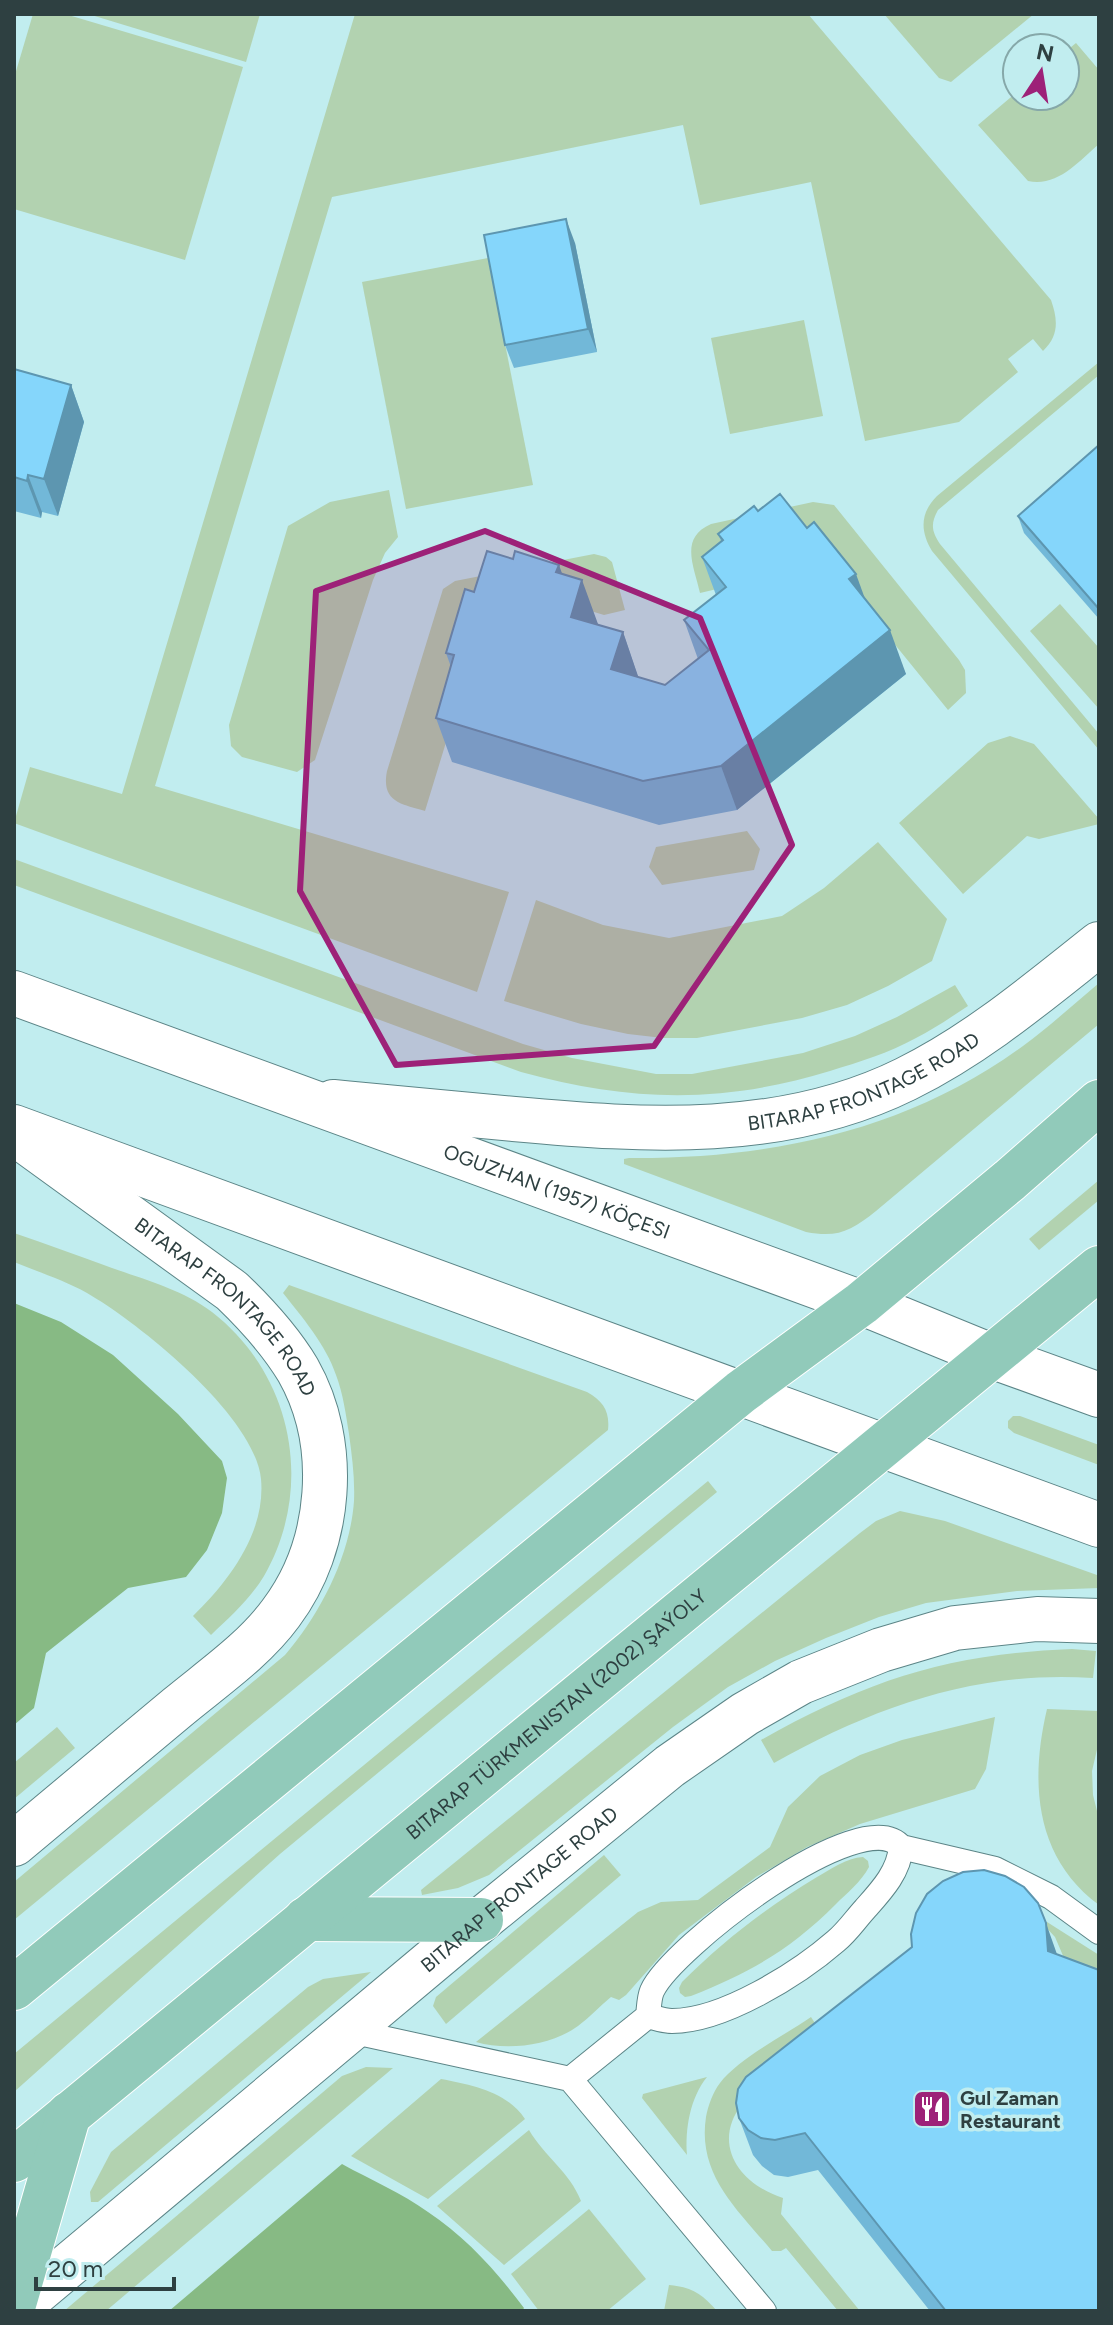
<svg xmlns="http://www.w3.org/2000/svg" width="1113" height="2325" viewBox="0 0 1113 2325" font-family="Figtree,sans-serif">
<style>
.green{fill:#b2d2b0}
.forest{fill:#87ba84}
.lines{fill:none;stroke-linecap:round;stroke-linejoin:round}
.service-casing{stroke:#5c8587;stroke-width:26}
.minor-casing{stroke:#5c8587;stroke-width:46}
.secondary-casing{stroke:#5c8587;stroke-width:46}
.primary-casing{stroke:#fff;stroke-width:46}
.service{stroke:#fff;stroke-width:24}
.minor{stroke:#fff;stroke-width:44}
.secondary{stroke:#fff;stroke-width:44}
.primary{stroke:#91caba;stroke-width:44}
.wall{fill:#72b8d8}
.shaded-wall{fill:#5d96b0}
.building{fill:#85d6fb;stroke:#5d96b0;stroke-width:2}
.marked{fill:#9d2178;fill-opacity:0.2;stroke:#9d2178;stroke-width:6;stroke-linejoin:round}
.labels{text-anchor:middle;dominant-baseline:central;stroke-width:7;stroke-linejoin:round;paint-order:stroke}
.street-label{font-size:20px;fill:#2e4041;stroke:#c1edef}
.poi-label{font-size:20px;font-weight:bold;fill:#2e4041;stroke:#c1edef;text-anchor:start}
</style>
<rect width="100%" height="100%" fill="#c1edef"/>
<!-- green -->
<g class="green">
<path d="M33 14H65L243 67 185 260 14 209V78Z"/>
<path d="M88 14H260L246 62Z"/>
<path d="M355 14H808L1051 300C1058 320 1059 336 1043 351L1033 339 1008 359 1018 372 959 422 865 441 811 182 700 205 683 125 332 197 155 786 509 892 477 992 14 823 30 767 122 794Z"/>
<path d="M884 14H1034L951 82 939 78Z"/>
<path d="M1076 43 1099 70V144C1078 162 1058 187 1028 181L978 125 1017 92V96H1065V52Z"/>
<path d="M488 258 533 485 406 509 362 282Z"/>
<path d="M804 320 823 416 730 434 711 338Z"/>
<path d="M1099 362V375L938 510C930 524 932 532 940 544L1099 734V750L932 551C920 531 920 513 937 496Z"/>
<path d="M389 490 398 537 385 553 373 580 315 760 297 772 242 757 231 746 229 725 288 526 330 502Z"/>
<path d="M813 502 834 505 959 660 965 670 966 693 948 710 798 525 717 589 700 593C694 566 679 538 711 524Z"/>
<path d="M594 554 606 557 612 562 625 610 604 615 495 582 425 811C401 804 381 802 387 771L443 589 455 581Z"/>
<path d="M1060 604 1099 648V709L1030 631Z"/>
<path d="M1010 736 1034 744 1099 819V824L1039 839 1027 836 963 894 899 823 988 743Z"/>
<path d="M747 831 760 849 754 870 662 885 649 867 656 847Z"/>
<path d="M878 842 947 919 932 961 888 986 847 1005 802 1018 697 1038H663L628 1034 581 1024 504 1001 536 900 603 925 669 938 782 916 824 888Z"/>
<path d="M14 859 523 1044 572 1058 656 1074H692L803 1053 855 1036 897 1017 955 985 968 1006C951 1017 934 1029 916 1038 889 1053 859 1062 830 1071 722 1104 630 1102 521 1072L14 885Z"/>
<path d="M1099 983V1024L876 1211C851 1231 838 1238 806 1232L624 1164V1159L629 1158C771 1159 907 1131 1023 1046 1050 1026 1074 1004 1099 983Z"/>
<path d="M1099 1180V1200L1039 1250 1029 1239Z"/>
<path d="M14 1233C47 1244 79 1256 112 1268 146 1280 183 1290 212 1312 293 1375 315 1487 264 1576 250 1599 230 1617 211 1635L193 1616C228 1582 266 1533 261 1479 255 1416 139 1323 87 1293 64 1280 38 1272 14 1262Z"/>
<path d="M289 1285 587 1392C603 1401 610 1411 608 1430L14 1920V1882L285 1655C320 1614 350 1557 354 1501 355 1479 352 1456 349 1434 346 1415 343 1393 336 1375 326 1345 302 1317 283 1293Z"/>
<path d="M1013 1416H1020L1099 1445V1465L1014 1433 1008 1428V1421Z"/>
<path d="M708 1481 717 1492 280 1854 14 2092V2054Z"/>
<path d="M900 1511 945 1521 1097 1575 1099 1588 1017 1591 926 1603 879 1617 826 1638 775 1661 728 1687 673 1727 489 1875 458 1888 422 1895 421 1890 860 1533 876 1521Z"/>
<path d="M1072 1649 1096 1651 1093 1678C976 1670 874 1707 774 1763L761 1740C868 1680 948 1654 1072 1649Z"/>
<path d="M1047 1709 1099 1711V1741L1092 1771 1093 1795 1099 1819V1905C1034 1857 1030 1781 1047 1709Z"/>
<path d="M995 1717 986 1769 975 1789 860 1824 807 1847 756 1877 679 1935 626 1995 619 2000 611 1997C600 2006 590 2017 578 2026 551 2046 507 2051 476 2042L638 1912 661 1902 698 1900 770 1847 788 1807 820 1776 860 1755 902 1740Z"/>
<path d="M57 1727 75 1748 14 1799V1763Z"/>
<path d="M604 1855 621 1875 446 2024 433 2006 436 1997Z"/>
<path d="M863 1857 868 1861 869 1867C861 1882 847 1893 836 1904 790 1950 751 1972 691 1996L685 1997 680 1993 679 1988 682 1982C723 1941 767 1907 817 1877 831 1869 846 1858 863 1857Z"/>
<path d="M1047 1922 1099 1955V1999L1064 1958 1055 1937 1043 1924Z"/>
<path d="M371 1972 98 2202H91L90 2192 111 2152 308 1987 323 1979Z"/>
<path d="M811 2017 827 2042C807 2056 787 2071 766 2085 758 2091 748 2097 742 2104 710 2146 742 2185 783 2198L781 2214 860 2311H838L786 2248 781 2251H772C738 2210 697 2175 706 2117 708 2106 713 2092 720 2083 738 2059 785 2035 811 2017Z"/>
<path d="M366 2067 393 2068 106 2311H64L342 2076Z"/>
<path d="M707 2077C690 2098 685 2129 687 2155L642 2098 643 2094Z"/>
<path d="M441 2079C472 2085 506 2091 525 2119L428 2199 351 2156Z"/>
<path d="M529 2130C545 2157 569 2171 581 2201L504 2265 437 2206Z"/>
<path d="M589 2209 646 2279 607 2311H539L511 2274Z"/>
<path d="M669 2285C692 2287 702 2294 717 2311H664Z"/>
</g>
<!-- forest -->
<g class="forest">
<path d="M14 1303 61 1322 113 1355 178 1414 222 1461 227 1478 222 1513 207 1550 186 1577 128 1588 46 1653 34 1708 14 1725Z"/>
<path d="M342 2164C371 2180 402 2193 428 2212 466 2237 497 2272 524 2308L522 2311H169Z"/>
</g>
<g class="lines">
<!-- service casing -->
<g class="service-casing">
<g id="service">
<path d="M648 2016C656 2018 664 2021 672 2021 723 2021 798 1974 836 1941 847 1932 855 1920 865 1909 881 1891 899 1872 901 1847"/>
<path d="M350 2031 570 2079 764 2311"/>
<path d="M570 2079 648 2016C649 2008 649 1998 652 1991 671 1948 863 1800 901 1847L995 1869 1051 1897 1099 1932"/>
</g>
</g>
<!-- minor casing -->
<g class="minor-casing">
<g id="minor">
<path id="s1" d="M333 1102C393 1108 453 1113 514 1119 645 1131 783 1140 906 1079 977 1044 1037 993 1099 944"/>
<path id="s2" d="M14 1133 232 1291C257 1315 280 1340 298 1370 340 1444 332 1545 281 1613 254 1650 213 1678 178 1707 123 1753 69 1798 14 1844"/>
<path id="s3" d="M14 2311 481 1920 670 1766 745 1714 801 1682 881 1650 955 1628 1037 1619 1099 1621"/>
</g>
</g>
<!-- secondary casing -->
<g class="secondary-casing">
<g id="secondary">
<path id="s4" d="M14 993 862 1303 994 1357 1099 1395"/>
<path d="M14 1127 1099 1525"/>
</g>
</g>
<!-- primary casing -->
<g class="primary-casing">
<g id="primary">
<path d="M306 1919 481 1920"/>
<path d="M14 1988 741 1392 862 1303 1010 1180 1099 1102"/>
<path id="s5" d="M14 2160 1099 1268"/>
<path d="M14 2304 69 2114"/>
</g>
</g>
<!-- service -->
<use href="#service" class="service"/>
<!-- minor -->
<use href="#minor" class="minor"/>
<!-- secondary -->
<use href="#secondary" class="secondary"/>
<!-- primary -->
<use href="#primary" class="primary"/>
</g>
<!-- wall -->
<g class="wall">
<path d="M575 243 597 352 514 368 505 345Z"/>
<path d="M14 369 71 385 84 422 58 516 42 512 41 518 14 511Z"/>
<path d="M1099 445V619L1024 533 1018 516Z"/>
<path d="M758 511 865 600 906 674 737 810 659 825 452 762 436 718 451 667 446 653 474 592 562 574 598 625 623 632 638 677 665 685 698 659 684 620 716 595 702 557 721 541 718 534Z"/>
<path d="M912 1947 1099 2311H930L818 2170 788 2177 774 2175 762 2166 753 2155 739 2118Z"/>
</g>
<!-- shaded-wall -->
<g class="shaded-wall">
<path d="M566 219 575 243 597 352 588 329Z"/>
<path d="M71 385 84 422 58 516 44 479Z"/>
<path d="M28 475 42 512 41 518 27 481Z"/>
<path d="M559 565 574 607 582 580 598 624 587 660 556 572Z"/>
<path d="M856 574 872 618 849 579Z"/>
<path d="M890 630 906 674 737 810 721 766Z"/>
<path d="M623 632 638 676 627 713 611 669Z"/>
<path d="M1046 1923 1059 1960 1048 1951Z"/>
</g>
<!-- building -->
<g class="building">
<path d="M566 219 588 329 505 345 484 235Z"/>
<path d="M14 369 71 385 44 479 28 475 27 481 14 477Z"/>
<path d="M1099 445V609L1018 516Z"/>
<path d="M780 494 807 528 814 522 856 574 849 579 890 630 721 766 643 781 436 718 454 655 446 653 465 589 474 592 487 551 513 559 515 551 559 565 556 572 582 580 571 617 623 632 611 669 665 685 709 650 684 620 726 587 702 557 723 540 718 534 754 506 758 511Z"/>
<path d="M984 1870 1005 1876 1024 1887 1038 1903 1046 1923 1048 1951 1099 1970V2311H946L805 2133 775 2140 761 2138 748 2130 739 2118 736 2103 738 2089 746 2077 912 1947 911 1934 916 1913 927 1894 943 1881 963 1872Z"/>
</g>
<!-- marked area -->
<path class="marked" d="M485 531 700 618 792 845 654 1046 396 1065 300 891 316 591Z"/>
<!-- icons -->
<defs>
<g id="restaurant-square" transform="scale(2)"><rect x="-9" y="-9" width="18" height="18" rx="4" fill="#9d2178" stroke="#c1edef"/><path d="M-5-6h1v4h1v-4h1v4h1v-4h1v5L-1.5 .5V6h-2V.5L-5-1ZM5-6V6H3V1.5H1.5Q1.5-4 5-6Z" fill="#fff"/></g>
</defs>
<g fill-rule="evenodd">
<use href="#restaurant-square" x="932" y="2109"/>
</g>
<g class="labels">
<!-- street labels -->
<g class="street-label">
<text stroke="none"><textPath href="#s1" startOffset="540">BITARAP FRONTAGE ROAD</textPath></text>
<text stroke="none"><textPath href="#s4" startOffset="578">OGUZHAN (1957) KÖÇESI</textPath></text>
<text stroke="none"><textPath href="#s2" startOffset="276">BITARAP FRONTAGE ROAD</textPath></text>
<text stroke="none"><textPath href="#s5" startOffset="702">BITARAP TÜRKMENISTAN (2002) ŞAÝOLY</textPath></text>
<text stroke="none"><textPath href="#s3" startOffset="658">BITARAP FRONTAGE ROAD</textPath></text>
</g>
<!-- poi labels -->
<g class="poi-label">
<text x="960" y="2098">Gul Zaman<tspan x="960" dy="23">Restaurant</tspan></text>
</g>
</g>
<!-- border -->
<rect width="1113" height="2325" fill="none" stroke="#2e4041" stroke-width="32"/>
<!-- north arrow -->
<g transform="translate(1041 72) rotate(12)"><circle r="38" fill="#c1edef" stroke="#86a8a9" stroke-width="2"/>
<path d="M0-6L14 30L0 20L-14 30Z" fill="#9d2178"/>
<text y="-12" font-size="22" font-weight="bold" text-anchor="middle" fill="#2e4041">N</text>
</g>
<!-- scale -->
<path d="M36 2277v12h138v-12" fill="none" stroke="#2e4041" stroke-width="4"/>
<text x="48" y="2277" font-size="24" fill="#2e4041" stroke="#c1edef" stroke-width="6" paint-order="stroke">20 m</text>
</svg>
